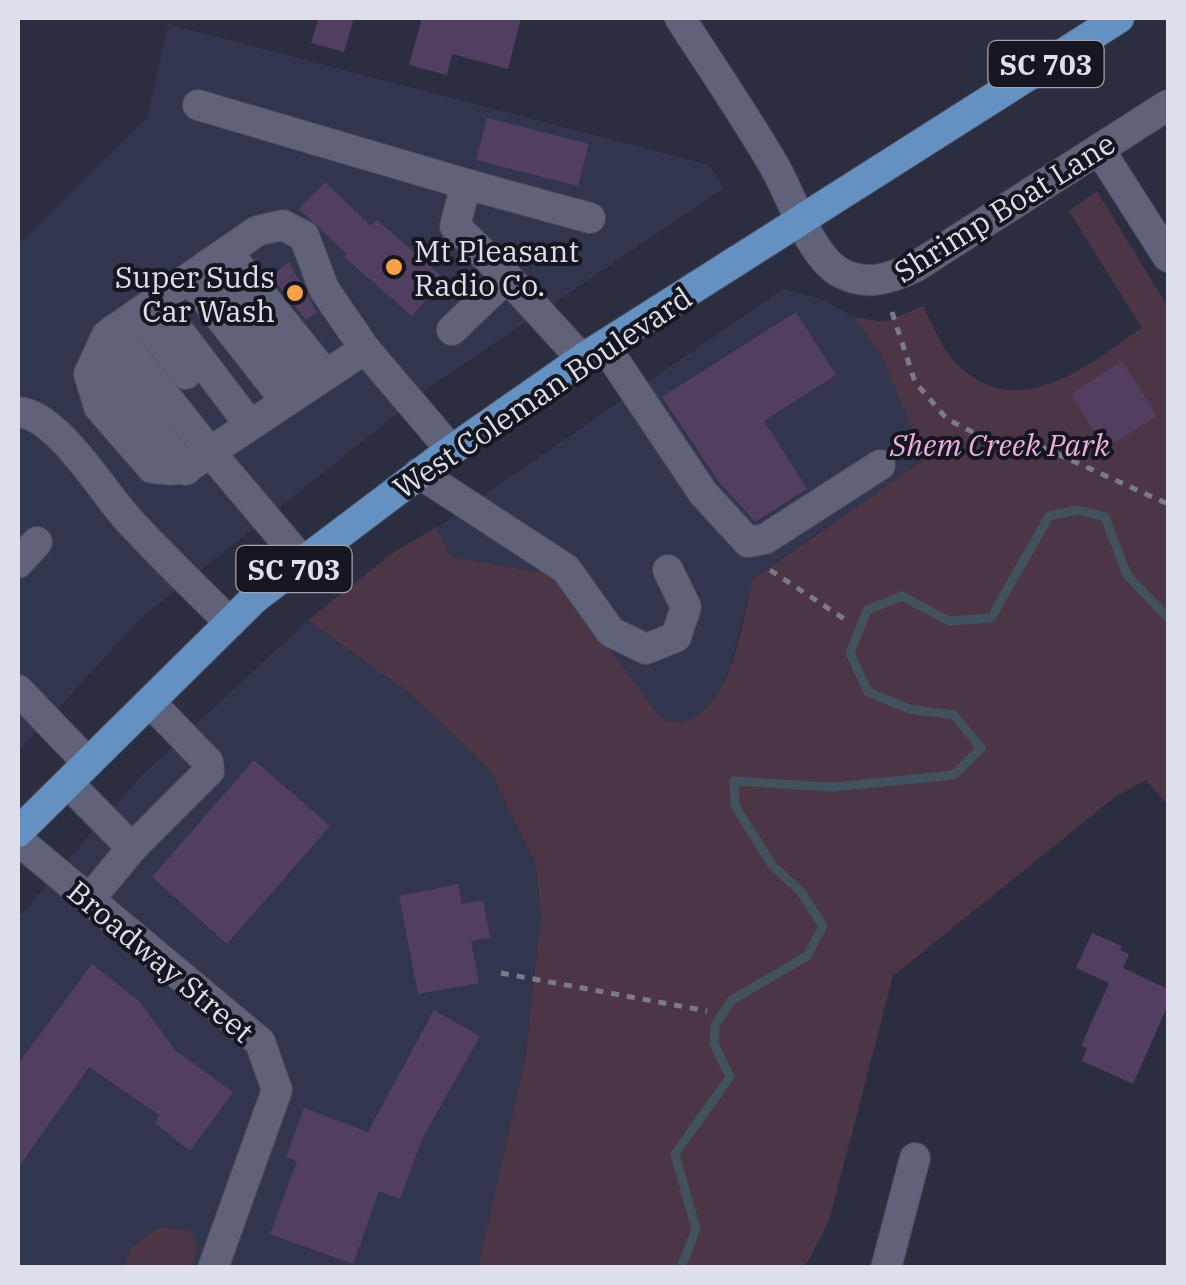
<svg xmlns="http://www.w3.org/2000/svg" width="1186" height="1285" viewBox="0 0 1186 1285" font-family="'IBM Plex Serif',serif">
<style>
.built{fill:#32354e}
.green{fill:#4c3545}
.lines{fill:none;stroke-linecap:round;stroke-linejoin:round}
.stream{stroke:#42525c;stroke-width:9}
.building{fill:#513e61}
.minor-casing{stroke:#484a59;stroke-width:32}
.major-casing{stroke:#484a59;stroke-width:32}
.path{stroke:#797b8b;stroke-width:5;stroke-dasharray:8 8;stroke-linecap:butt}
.minor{stroke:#5f6278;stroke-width:30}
.major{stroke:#6490c2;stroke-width:30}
.poi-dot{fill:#f6a247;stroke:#15161f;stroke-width:4}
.labels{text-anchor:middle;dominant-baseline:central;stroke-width:8;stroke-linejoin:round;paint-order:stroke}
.shield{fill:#15161f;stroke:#a1a3ae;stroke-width:2.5}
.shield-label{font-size:28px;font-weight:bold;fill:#dddfeb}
.street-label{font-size:30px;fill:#dddfeb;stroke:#15161f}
.poi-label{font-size:30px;fill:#dddfeb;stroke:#15161f;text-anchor:start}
.park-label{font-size:30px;font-style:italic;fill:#eeafdc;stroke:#15161f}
</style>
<rect width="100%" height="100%" fill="#2b2d40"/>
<!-- built -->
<g class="built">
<path d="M168 24 709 165 724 188 437 382 142 617 18 752V245L147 118Z"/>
<path d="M783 289 825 300 854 317 881 355 926 459 753 578 731 663 715 702 690 721H663L555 575 451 557 436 528Z"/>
<path d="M308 620 412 695 490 770 536 864 541 917 525 1060 478 1267 18 1268V918L139 778Z"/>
</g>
<!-- green -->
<g class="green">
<path d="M1097 191 1168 307V805L1146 780 1115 797 893 976 829 1221 805 1267H478L525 1060 541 917 536 864 490 770 412 695 308 620 395 551 436 528 451 557 555 575 663 721C672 721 685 723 693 718 734 696 742 621 753 579L925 459 881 355 854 317 884 322 923 306C932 323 941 347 954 361 1017 427 1086 366 1142 328L1069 211Z"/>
<path d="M160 1227 191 1231 197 1247 191 1267H123L132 1247Z"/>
</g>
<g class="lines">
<!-- stream -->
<path class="stream" d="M681 1268 696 1229 675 1154 730 1077 714 1044 715 1025 732 1000 807 956 823 926 801 892 772 865 735 806 734 781 833 787 954 775 981 748 954 715 909 709 868 692 850 653 867 610 902 596 949 621 991 618 1049 516 1077 510 1105 517 1127 575 1168 618"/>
</g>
<!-- building -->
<g class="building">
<path d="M319 18H354L344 52 311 43Z"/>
<path d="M422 18H521L508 69 452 54 447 75 409 65Z"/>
<path d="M487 118 589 144 578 186 476 160Z"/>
<path d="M325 182 371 226 377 220 444 278 412 316 344 257 347 254 299 209Z"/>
<path d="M289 262 317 312 306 320 271 276Z"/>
<path d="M796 312 836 375 764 421 807 489 755 522 718 481 662 397Z"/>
<path d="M1122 361 1157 416 1105 449 1071 394Z"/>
<path d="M254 760 330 826 227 944 152 877Z"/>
<path d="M458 884 462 904 483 900 490 938 471 941 479 983 418 994 399 896Z"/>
<path d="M1092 933 1122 946 1120 950 1129 954 1123 968 1168 989V1005L1133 1084 1082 1061 1087 1048 1081 1046 1109 983 1076 968Z"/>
<path d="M92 964 140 1002 176 1051 233 1092 190 1151 155 1123 159 1115 89 1067 18 1168V1064Z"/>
<path d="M434 1010 480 1036 423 1137 400 1199 379 1191 353 1264 270 1234 297 1161 286 1157 304 1108 368 1132Z"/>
</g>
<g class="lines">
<!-- minor casing -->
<g class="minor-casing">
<g id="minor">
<path d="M680 18C711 66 743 113 772 162 790 191 810 257 841 273 868 287 891 278 915 267L1168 105"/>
<path d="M198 105 466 184 455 226 507 277"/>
<path d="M1099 149 1168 257"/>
<path d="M466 184 590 218"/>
<path d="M227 252 326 375"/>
<path d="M207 265 305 389"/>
<path d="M189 278 286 401"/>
<path d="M156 301 250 425"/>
<path d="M138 313 186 374"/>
<path d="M113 330 210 452C186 470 182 472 152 468L105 414 99 407 89 374 107 335 257 231 283 225 304 236 324 289 365 349"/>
<path d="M452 330 507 277 582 359"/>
<path d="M604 345 703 493 748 542 765 539 880 465"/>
<path d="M97 357 186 470"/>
<path d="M18 412C56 414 101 489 126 517 159 554 196 588 230 623"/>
<path d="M419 473 566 569 611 632 646 649 676 637 686 607 668 570"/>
<path d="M303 562 210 452 365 349 451 450"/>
<path d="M18 563 37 542"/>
<path d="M18 690 88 763"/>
<path d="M68 783 132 848 89 900"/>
<path d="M18 840 260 1042 277 1090 213 1268"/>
<path d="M132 848 209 771 208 762 150 702"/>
<path d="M886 1268 915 1158"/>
</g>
</g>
<!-- major casing -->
<g class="major-casing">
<path id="major" d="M18 832 255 598 439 459 582 359 1119 18"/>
</g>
<!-- path -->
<g class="path">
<path d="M892 312 915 382 947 419 992 442 1042 447 1168 504"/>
<path d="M770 570 846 620"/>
<path d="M501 973 707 1011"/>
</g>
<!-- minor -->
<use href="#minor" class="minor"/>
<!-- major -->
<use href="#major" class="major"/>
</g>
<!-- markers -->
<g class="poi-dot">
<circle cx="394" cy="267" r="10"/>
<circle cx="295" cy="293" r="10"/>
</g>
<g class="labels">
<!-- shield labels -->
<g class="shield">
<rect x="988.5" y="41" width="115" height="46" rx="8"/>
<rect x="236.5" y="546" width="115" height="46" rx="8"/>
</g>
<g class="shield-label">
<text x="1046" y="64">SC 703</text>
<text x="294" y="569">SC 703</text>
</g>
<!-- street labels -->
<g class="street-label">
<text transform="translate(1004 207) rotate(-32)">Shrimp Boat Lane</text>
<text transform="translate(542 392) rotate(-34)">West Coleman Boulevard</text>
<text transform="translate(161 961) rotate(40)">Broadway Street</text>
</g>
<!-- poi labels -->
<g class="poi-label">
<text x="414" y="250">Mt Pleasant<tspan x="414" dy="34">Radio Co.</tspan></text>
<text x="275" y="276" text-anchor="end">Super Suds<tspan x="275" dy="34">Car Wash</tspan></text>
</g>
<!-- park labels -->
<g class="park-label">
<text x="1000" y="444">Shem Creek Park</text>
</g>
</g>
<!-- border -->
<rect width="1186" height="1285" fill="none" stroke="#dddfeb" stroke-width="40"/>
</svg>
